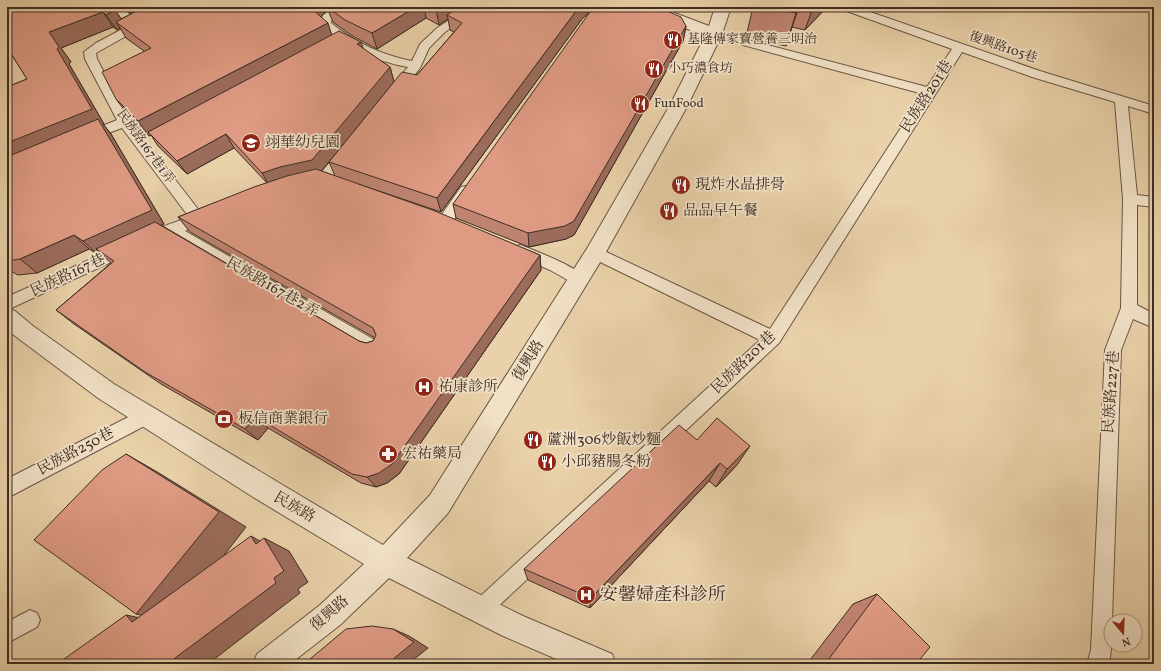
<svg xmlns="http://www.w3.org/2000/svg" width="1161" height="671" viewBox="0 0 1161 671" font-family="Vollkorn,'Noto Serif TC',serif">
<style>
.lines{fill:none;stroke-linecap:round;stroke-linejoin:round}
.service-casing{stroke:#695645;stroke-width:2}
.tertiary-casing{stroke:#695645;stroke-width:2}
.service{fill:#f1e1c7;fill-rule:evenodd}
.tertiary{fill:#f1e1c7;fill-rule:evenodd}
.wall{fill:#bf8471;stroke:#3e2d24;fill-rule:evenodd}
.shaded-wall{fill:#9b6c5c;stroke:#3e2d24}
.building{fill:#de9a83;stroke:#3e2d24}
.labels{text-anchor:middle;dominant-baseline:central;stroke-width:3.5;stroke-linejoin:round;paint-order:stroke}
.far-poi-label{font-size:13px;fill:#3e2d24;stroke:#f1e1c7;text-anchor:start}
.far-street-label{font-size:13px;fill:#3e2d24;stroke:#f1e1c7}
.street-label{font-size:15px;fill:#3e2d24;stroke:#f1e1c7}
.poi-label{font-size:15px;fill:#3e2d24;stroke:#f1e1c7;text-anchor:start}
.near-poi-label{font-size:18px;fill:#3e2d24;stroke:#f1e1c7;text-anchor:start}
</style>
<rect width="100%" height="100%" fill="#e9d1a9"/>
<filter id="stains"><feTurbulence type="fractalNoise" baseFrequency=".005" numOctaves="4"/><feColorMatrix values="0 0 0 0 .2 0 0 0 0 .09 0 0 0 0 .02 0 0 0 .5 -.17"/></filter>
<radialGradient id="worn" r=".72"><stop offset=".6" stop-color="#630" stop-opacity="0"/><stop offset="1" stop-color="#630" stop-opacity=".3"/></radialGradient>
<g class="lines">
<!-- service casing -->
<g class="service-casing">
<g id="service">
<path d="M112 7H123L136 22 165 7H178L96 53 97 59 129 120 201 213H209L211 217 209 221 185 231 380 343 382 348 380 353 374 355 368 353 171 236 149 245 144 243 142 239C147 230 178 222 189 217L122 128 87 141 82 140 81 137 82 134 117 120 85 59 84 52 96 43 128 26Z"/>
<path d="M336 7H349L332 19 331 23C356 43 381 55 412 61L420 44 437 28 469 7H482L445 32 429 48 420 68 399 94 395 95 389 91 408 67C374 61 348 48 321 26L319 24 323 15Z"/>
<path d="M840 7H856L1040 71 1154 106V114L1128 106 1137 195 1154 197V207L1137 205V305L1154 314V328L1133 319 1121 350 1111 650 1109 664H1087L1091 650 1105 350 1121 308 1123 199 1115 102 1032 77 962 52 779 343 488 616 481 619 474 616 471 609 474 602 760 340 590 257 588 253 590 249 595 247 600 249 770 329 923 94 710 36 708 34 710 32H718L927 87 952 49 841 9Z"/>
<path d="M346 147 351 149 353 152 351 155 329 183 324 184 319 183 317 179 319 175 341 149Z"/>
<path d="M466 186 471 187 473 191 471 195 450 225 445 226 440 225 438 221 440 217 461 187Z"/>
<path d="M126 243 131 245 133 249 131 253 7 310V297Z"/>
<path d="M520 245C534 250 580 268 586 279L583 283 578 285 573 283 550 270 515 255 513 251 515 247Z"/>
<path d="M146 408 152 410 155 416 152 422 7 498V479Z"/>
<path d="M30 610 37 613 40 620 37 627 7 643V622Z"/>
</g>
</g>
<!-- tertiary casing -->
<g class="tertiary-casing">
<path id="tertiary" d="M637 7H659L709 26 715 7H731L722 34 688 105 602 259 448 513 407 558 523 616 612 654 616 664H568L503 636 389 578 340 625 290 664H253L257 654 320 605 364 564 253 497 98 398 7 330V308L15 311 33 326 114 384 383 545 430 495 588 247 670 105 705 36 640 10Z"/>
</g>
<!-- service -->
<use href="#service" class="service"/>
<!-- tertiary -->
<use href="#tertiary" class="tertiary"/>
</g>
<!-- wall -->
<g class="wall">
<path d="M113 7 121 19 131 14 125 7H595L582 19 441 212 358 184 540 255 541 270 399 474 387 483 376 487 361 483 268 428 258 440 161 384 74 324 56 310 111 263 100 253 97 254 89 249 37 273 18 275 7 269V87L27 79 7 47ZM328 10 333 22 351 35 377 49 426 18 439 25 448 19 450 30 454 32 417 75 394 82 390 67 363 49 332 35 321 17 323 14ZM113 27 117 30 120 28 126 38 144 51 116 99 128 115 149 136 151 135 158 146 187 174 234 148 267 183 178 217 190 232 375 338 373 341 366 343 359 341 161 225 164 224 111 134 103 124H104L69 64 71 62 61 48ZM329 162 335 176 321 171Z"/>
<path d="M753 7H826L825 9 805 30 792 27 786 46 746 37Z"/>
<path d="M1033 7H1061L1057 12Z"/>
<path d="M686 26 683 41 574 235 566 239 529 247 456 218 453 204Z"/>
<path d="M697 440 737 465 716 487 709 481 590 608 528 580 524 569Z"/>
<path d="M877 594 916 664H807L853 604Z"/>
</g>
<!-- shaded-wall -->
<g class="shaded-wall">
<path d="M128 7H162L136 20Z"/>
<path d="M313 7H327L328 10 323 14 318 24 312 9Z"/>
<path d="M416 7H424L426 18 377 49 372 33Z"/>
<path d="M440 7H466L447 15 448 19 439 25 436 9Z"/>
<path d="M579 7H595L582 19 441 212 437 198Z"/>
<path d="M799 7 792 27 786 46 796 13Z"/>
<path d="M813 7H826L825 9 805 30Z"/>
<path d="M115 10 126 26 116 22 120 28 117 30 106 15Z"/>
<path d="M103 12 113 27 61 48 71 62 69 64 104 124H103L111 134 164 224 101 252 96 249 100 253 97 254 83 241 7 164V143L49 32Z"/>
<path d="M328 23 333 39 148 132 151 135 149 136 138 121Z"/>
<path d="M686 26 683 41 574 235 566 239 529 247 528 233Z"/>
<path d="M361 42 366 56 357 44Z"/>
<path d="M390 67 394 82 319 174 270 187 262 173Z"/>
<path d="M226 134 234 148 187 174 177 161Z"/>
<path d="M74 235 89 249 37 273 20 259Z"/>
<path d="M540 255 541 270 399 474 387 483 376 487 367 477Z"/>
<path d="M256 417 268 428 258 440 245 429Z"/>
<path d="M750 446 737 465 716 487 727 469Z"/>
<path d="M126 454 159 473 246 527 172 622 136 614Z"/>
<path d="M720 463 709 481 590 608 591 598Z"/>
<path d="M251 536 269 546 264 538 289 551 308 582 298 589 300 593 208 664H167L256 544Z"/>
<path d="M126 615 164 623 132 622Z"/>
<path d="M393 629 409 636 428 648 408 664H387Z"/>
</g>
<!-- building -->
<g class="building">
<path d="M7 7H113L115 10 106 15 103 12 49 32 59 47 57 49 92 109 7 143V87L27 79 7 47Z"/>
<path d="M144 7H313L312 9 328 23 138 121 116 99 102 72 151 48 116 22Z"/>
<path d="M327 7H416L372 33 345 20Z"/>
<path d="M431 7H440L436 9Z"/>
<path d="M459 7H579L437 198 329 162 402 72 417 75 462 23 447 15Z"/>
<path d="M595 7H658L681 17 686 26 574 221 565 226 528 233 453 204 592 9Z"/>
<path d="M766 7H798L796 13Z"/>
<path d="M339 31 361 42 357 44 390 67 312 160 280 167 262 173 226 134 177 161 148 132Z"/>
<path d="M98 119 152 210 83 241 74 235 20 259 7 261V157Z"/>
<path d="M316 169 435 211 540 255 392 464 379 473 367 477 352 474 256 417 245 429 145 372 56 310 114 261 96 249 155 222 359 341 366 343 373 341 376 335 373 328 178 217 254 187 287 176Z"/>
<path d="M717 418 750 446 727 469 720 463 591 598 524 569 679 425 697 440Z"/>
<path d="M126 454 219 512 136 614 34 540 102 470Z"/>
<path d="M251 536 256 544 264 538 284 571 274 578 276 583 167 664H57L126 615 132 622Z"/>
<path d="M877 594 930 647 916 664H825Z"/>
<path d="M372 626 393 629 414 642 387 664H304L346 629Z"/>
</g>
<!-- icons -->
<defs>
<g id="restaurant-disc" transform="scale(1)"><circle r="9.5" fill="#8f2418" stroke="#f1e1c7"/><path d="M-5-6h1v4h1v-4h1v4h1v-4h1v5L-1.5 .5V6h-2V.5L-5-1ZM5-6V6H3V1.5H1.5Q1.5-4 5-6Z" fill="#fff"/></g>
<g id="school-disc" transform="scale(1)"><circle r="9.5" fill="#8f2418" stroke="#f1e1c7"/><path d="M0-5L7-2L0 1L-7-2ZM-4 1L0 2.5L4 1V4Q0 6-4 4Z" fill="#fff"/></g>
<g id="hospital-disc" transform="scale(1)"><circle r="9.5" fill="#8f2418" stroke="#f1e1c7"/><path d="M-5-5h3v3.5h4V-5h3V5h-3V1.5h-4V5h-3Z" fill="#fff"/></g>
<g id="bank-disc" transform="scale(1)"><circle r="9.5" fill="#8f2418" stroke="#f1e1c7"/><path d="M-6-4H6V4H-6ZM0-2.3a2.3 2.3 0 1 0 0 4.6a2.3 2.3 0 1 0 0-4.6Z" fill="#fff"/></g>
<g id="pharmacy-disc" transform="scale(1)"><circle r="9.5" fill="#8f2418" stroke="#f1e1c7"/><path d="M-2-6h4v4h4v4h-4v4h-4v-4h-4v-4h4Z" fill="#fff"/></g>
</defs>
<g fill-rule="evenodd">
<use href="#restaurant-disc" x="673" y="40"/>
<use href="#restaurant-disc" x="654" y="69"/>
<use href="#restaurant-disc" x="640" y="104"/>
<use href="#school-disc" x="251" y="143"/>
<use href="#restaurant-disc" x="681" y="185"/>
<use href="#restaurant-disc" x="669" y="211"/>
<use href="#hospital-disc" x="424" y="387"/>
<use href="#bank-disc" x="224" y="419"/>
<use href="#restaurant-disc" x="533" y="440"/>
<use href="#pharmacy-disc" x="388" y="454"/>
<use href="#restaurant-disc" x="547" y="462"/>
<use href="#hospital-disc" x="586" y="595"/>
</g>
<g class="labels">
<!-- far-poi labels -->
<g class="far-poi-label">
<text x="687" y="40">基隆傳家寶營養三明治</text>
<text x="668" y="69">小巧濃食坊</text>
<text x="654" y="104">FunFood</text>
</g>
<!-- far-street labels -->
<g class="far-street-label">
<text transform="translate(1003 48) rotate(19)">復興路105巷</text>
<text transform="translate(145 147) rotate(54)">民族路167巷1弄</text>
</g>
<!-- street labels -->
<g class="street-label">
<text transform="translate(927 97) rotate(-57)">民族路201巷</text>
<text transform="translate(68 276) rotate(-25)">民族路167巷</text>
<text transform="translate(272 288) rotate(30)">民族路167巷2弄</text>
<text transform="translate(529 361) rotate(-58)">復興路</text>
<text transform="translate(744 363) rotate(-44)">民族路201巷</text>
<text transform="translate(1112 392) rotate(-86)">民族路227巷</text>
<text transform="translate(76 452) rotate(-28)">民族路250巷</text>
<text transform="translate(294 508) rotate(30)">民族路</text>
<text transform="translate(330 614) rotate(-41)">復興路</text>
</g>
<!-- poi labels -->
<g class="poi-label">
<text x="265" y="143">翊華幼兒園</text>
<text x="695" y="185">現炸水晶排骨</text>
<text x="683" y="211">品品早午餐</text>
<text x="438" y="387">祐康診所</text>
<text x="238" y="419">板信商業銀行</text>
<text x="547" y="440">蘆洲306炒飯炒麵</text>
<text x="402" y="454">宏祐藥局</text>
<text x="561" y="462">小邱豬腸冬粉</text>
</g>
<!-- near-poi labels -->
<g class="near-poi-label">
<text x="600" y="595">安馨婦產科診所</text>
</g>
</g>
<!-- margin -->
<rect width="1161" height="671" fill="none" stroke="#e9d1a9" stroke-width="24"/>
<rect x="8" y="8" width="1145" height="655" fill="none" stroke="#3e2d24" stroke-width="2"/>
<rect x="12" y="12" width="1137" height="647" fill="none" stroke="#3e2d24"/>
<!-- north arrow -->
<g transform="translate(1123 633) rotate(161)"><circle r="19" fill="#f1e1c7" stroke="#a99986"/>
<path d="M0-3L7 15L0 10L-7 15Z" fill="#8f2418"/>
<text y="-6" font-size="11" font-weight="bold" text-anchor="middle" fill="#3e2d24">N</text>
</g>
<rect width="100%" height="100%" filter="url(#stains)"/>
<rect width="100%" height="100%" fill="url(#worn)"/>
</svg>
